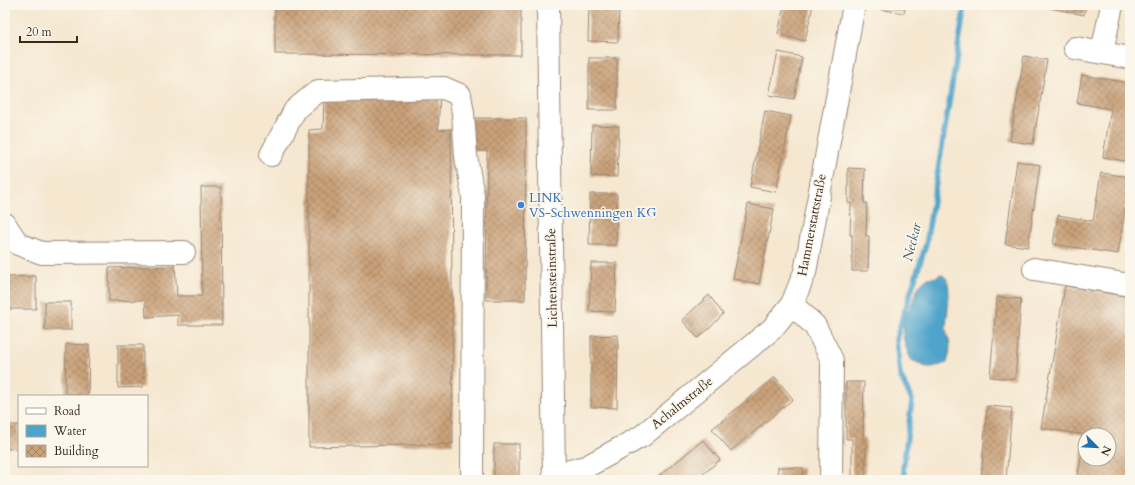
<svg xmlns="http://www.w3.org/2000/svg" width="1135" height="485" viewBox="0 0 1135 485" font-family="Cardo,serif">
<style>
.water{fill:#4fa4cb;stroke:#456774}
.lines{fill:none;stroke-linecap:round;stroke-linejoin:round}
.stream{stroke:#4fa4cb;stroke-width:5.5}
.building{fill:url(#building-cross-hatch)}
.minor-casing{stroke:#988877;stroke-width:24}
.minor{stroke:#fff;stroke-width:22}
.shop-dot{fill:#3f7fe0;stroke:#fbf7ec;stroke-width:1.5}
.labels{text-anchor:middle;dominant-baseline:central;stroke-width:3.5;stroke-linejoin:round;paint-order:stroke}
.shop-label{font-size:13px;fill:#366cbe;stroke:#fbf7ec;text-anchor:start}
.street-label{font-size:13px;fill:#3b2a1e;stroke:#fbf7ec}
.water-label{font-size:14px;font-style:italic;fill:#435b63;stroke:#fbf7ec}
</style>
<defs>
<pattern id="building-cross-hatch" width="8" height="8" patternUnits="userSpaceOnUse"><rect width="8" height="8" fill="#caa27a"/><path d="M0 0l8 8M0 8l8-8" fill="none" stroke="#a58463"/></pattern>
</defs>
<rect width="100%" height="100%" fill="#fbf7ec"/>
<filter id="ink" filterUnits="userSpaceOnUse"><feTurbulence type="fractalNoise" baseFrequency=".025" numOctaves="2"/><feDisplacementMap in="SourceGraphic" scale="8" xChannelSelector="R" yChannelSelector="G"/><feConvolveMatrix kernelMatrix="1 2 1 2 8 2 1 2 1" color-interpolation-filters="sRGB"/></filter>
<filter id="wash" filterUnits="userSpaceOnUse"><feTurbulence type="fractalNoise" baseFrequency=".012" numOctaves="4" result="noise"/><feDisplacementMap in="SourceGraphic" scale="16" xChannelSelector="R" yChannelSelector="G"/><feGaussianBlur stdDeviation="0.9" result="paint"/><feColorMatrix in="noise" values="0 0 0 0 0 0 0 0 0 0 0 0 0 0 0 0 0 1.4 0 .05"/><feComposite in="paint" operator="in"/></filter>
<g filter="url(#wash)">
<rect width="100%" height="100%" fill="#f5e7d0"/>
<!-- water -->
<path class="water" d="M941 274C943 275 945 277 946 278 952 287 947 315 946 325 945 331 948 336 949 341 951 348 949 356 947 363 940 365 931 369 924 366 919 364 918 362 911 360L906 347 903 336 904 322 919 286 928 278H934Z"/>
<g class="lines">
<!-- stream -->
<path class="stream" d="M906 480 903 469 912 400 900 375 896 339 926 244 965 5"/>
</g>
<g id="blocks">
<!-- building -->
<g class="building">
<path d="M275 5H521V55L275 54Z"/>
<path d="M589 5H619L618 42 588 41Z"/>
<path d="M784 5H813L805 41 778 34Z"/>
<path d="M877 5H906L904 13 877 9Z"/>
<path d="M1036 5H1086L1084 15Z"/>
<path d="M778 52 802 57 794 99 769 95Z"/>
<path d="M1024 56 1047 60 1033 144 1010 141Z"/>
<rect x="589" y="58" width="28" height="52"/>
<path d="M1082 75 1130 83V162L1103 157 1111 109 1077 103Z"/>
<path d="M440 93 438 130 451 129 453 444 309 447V130L323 129 324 95Z"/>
<path d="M765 111 791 116 776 192 750 187Z"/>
<path d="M468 118H526L525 300H486L487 151H467Z"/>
<path d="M592 125 619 126 617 177 591 176Z"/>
<path d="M1017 161 1040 165 1028 247 1005 244Z"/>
<path d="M848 168 865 169 864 203H867L866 236H869L868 271H852V235H850L851 203H848Z"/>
<path d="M1101 173 1130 177 1118 254 1053 244 1058 215 1093 221Z"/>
<path d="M201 187H221L222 325H178V315L146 317 145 300 109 301V268L175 266 177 296H202Z"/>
<path d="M590 194H617L616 245H589Z"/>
<path d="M748 204 774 209 759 284 733 279Z"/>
<path d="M591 263H617L615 312 589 311Z"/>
<path d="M36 276V309H8V277Z"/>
<path d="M1065 286 1130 297V480H1077L1084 441H1085V459H1109V435H1085L1041 428Z"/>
<path d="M709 295 723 314 710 328 698 338 682 320Z"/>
<path d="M997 297 1021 299 1015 379 990 377Z"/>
<rect x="45" y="302" width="26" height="28"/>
<path d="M618 335 617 408 591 407V336Z"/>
<path d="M66 344 89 345 88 395 65 394Z"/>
<path d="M118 345H143V387L118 388Z"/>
<path d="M775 377 793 399 731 451 712 429Z"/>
<path d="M846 382H864L863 439H866L865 480H852V439H846Z"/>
<path d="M987 406 1012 408 1006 480H981Z"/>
<path d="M5 425H19V448L5 449Z"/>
<path d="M703 440 720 460 696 480H654Z"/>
<rect x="494" y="444" width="25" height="34"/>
<path d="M778 467 803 468V480H777Z"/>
</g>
</g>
</g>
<g filter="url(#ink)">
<use href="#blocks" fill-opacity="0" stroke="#988877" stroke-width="1"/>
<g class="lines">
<!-- minor casing -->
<g class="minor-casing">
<g id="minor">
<path d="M548 5 554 480"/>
<path d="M1075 48 1130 58"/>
<path d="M1102 52 1112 5"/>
<path d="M271 155 295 110 318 91 444 88 460 95 463 113 466 156 473 196 472 480"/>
<path d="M5 224 18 244 42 253 184 252"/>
<path d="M1034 269 1130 285"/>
<path d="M792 304 815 326 832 360 831 480"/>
<path d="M554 475 586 467 642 436 772 329 792 304 805 272 854 5"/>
</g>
</g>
<!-- minor -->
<use href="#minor" class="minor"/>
</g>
</g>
<!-- markers -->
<circle class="shop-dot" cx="521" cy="205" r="4"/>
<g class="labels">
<!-- shop labels -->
<g class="shop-label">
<text x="529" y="198">LINK<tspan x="529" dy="15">VS-Schwenningen KG</tspan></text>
</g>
<!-- street labels -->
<g class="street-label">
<text transform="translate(812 225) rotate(-79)">Hammerstattstraße</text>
<text transform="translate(552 278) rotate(-91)">Lichtensteinstraße</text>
<text transform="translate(682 403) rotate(-39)">Achalmstraße</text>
</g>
<!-- water labels -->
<g class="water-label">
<text transform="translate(912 242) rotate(-76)">Neckar</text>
</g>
</g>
<!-- margin -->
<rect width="1135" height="485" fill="none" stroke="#fbf7ec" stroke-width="20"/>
<!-- legend -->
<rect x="18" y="395" width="130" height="72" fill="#fbf7ec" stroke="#aea59a"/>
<rect x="26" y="408" width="20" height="6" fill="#ffffff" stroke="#aea59a"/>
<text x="54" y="415" font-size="12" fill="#3b2a1e">Road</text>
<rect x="26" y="425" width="20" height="12" fill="#4fa4cb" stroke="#aea59a"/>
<text x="54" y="435" font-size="12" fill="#3b2a1e">Water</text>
<rect x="26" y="445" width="20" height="12" fill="url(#building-cross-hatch)" stroke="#aea59a"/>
<text x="54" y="455" font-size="12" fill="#3b2a1e">Building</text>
<!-- north arrow -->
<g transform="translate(1097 447) rotate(114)"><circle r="19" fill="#fbf7ec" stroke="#aea59a"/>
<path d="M0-3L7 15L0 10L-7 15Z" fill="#1f6fb2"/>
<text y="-6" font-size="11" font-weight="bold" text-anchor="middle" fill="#3b2a1e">N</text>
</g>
<!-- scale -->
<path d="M20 36v6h57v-6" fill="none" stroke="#3b2a1e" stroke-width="2"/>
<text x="26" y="36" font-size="12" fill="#3b2a1e" stroke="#fbf7ec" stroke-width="3" paint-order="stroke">20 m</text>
</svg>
